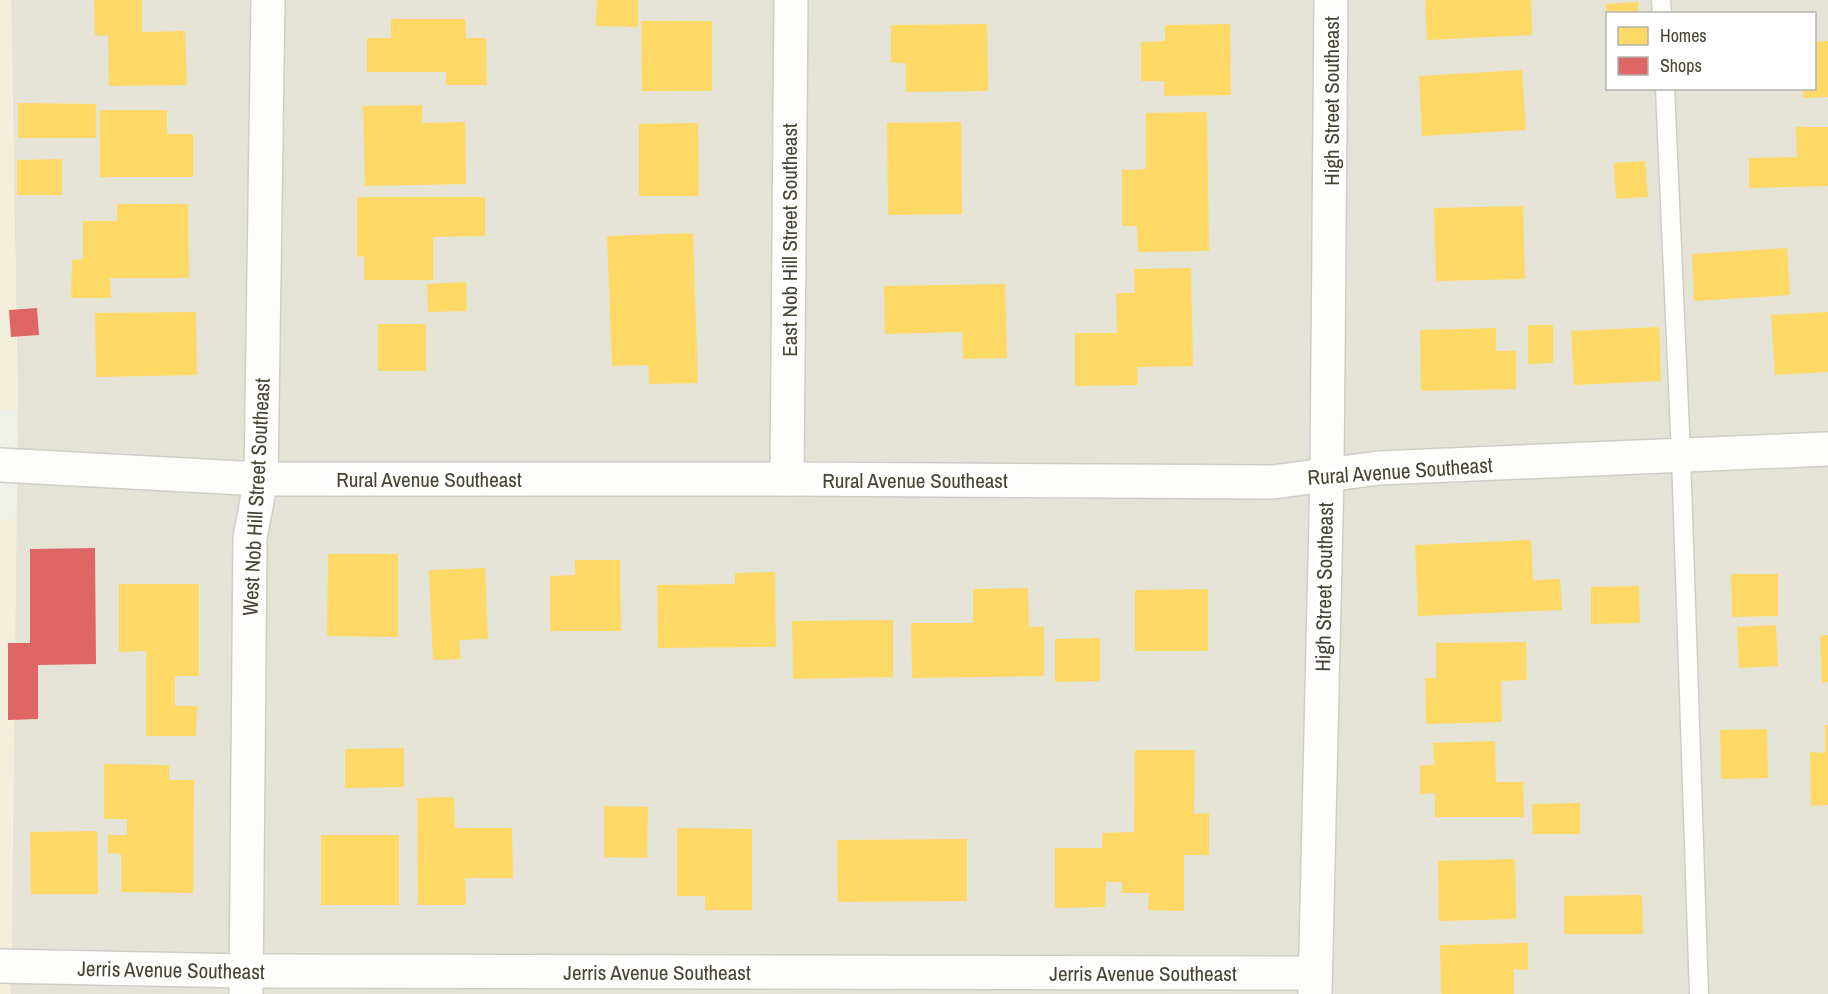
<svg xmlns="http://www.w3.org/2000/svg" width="1828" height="994" viewBox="0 0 1828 994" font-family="'Archivo Narrow',sans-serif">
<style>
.residential{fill:#e5e3d6;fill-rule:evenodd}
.commercial{fill:#f4efdb}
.homes{fill:#ffd966}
.shops{fill:#e06666}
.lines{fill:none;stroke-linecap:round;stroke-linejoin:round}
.service-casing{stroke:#cecec7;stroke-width:21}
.minor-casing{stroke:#cecec7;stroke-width:36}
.tertiary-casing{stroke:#cecec7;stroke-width:36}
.service{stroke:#fdfdfc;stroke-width:18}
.minor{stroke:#fdfdfc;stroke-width:33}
.tertiary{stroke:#fdfdfc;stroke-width:33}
.labels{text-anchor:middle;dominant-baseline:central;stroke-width:6;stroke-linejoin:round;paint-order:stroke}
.street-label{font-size:21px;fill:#474435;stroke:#fff}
</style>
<rect width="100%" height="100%" fill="#f0f0ea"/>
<!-- residential -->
<path class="residential" d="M11 0H1828V994H11L18 409ZM1608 14H1814V88H1608Z"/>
<!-- commercial -->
<g class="commercial">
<path d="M0 0H11L18 409 0 410Z"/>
<path d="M16 519 11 994H0V520Z"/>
</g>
<!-- homes -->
<g class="homes">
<path d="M94 0H142V32L185 31 187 85 109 86 108 35 95 36Z"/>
<path d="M597 0H638V27L596 26Z"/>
<path d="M1425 0H1531L1532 35 1427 40Z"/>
<path d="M1638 2V14H1607L1606 4Z"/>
<path d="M391 19H465L466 38H486L487 85H446V72H367V38H391Z"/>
<path d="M641 21H712V91H642Z"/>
<path d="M987 24 988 91 906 92V63H891V25Z"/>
<path d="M1230 24 1231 95 1164 96V81H1141V42L1165 41V25Z"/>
<path d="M1828 41V97L1803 98V88H1814V42Z"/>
<path d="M1522 70 1526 130 1422 136 1419 76Z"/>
<path d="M18 103 96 104V138H18Z"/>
<path d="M422 105V123L465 122 466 184 365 186 363 106Z"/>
<path d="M100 110H167V134H193V177H100Z"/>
<path d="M1207 112 1209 251 1138 252 1137 226H1122V170L1146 169V113Z"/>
<path d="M961 122 962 214 888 215 887 123Z"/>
<path d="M698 123 699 196H639V124Z"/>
<path d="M1796 127H1828V186L1749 188V158L1797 157Z"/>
<path d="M62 159V195H17V160Z"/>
<path d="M1645 161 1648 197 1616 199 1614 163Z"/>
<path d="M357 197H485V236L433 237V280H364V256L357 257Z"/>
<path d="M117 204H188L189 278H110L111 298H71L72 260 83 259V221H117Z"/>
<path d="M1523 206 1525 279 1436 281 1434 208Z"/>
<path d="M693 233 698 383 649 384 648 365 612 366 607 236Z"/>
<path d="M1787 248 1790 295 1694 301 1692 254Z"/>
<path d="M1191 268 1193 366 1137 367 1138 385 1075 386V333H1117L1116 293H1135L1134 269Z"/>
<path d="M466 282 467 311 428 312 427 284Z"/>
<path d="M1005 284 1007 358 963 359 962 332 885 334 884 286Z"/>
<path d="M196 312 197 375 96 377 95 313Z"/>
<path d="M1828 312V372L1775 375 1771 315Z"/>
<rect x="378" y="324" width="48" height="47"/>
<path d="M1528 325H1553V363L1528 364Z"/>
<path d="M1659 327 1661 381 1574 385 1571 331Z"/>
<path d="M1496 328V351H1516V389L1421 391 1420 330Z"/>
<path d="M1531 540 1533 580 1560 579 1562 610 1418 616 1415 545Z"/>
<path d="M328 554H398V637L327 636Z"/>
<path d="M575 560H620L621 631H550V576L575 575Z"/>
<path d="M485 568 488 639 459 640 461 659 433 660 429 570Z"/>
<path d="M775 572 776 647 658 648 657 585 735 584V573Z"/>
<path d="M1731 574H1778V616L1732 617Z"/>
<path d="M119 584H199V676H175V706H197L196 736H146V651L119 652Z"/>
<path d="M1639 586 1640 623 1591 624V587Z"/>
<path d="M1028 588 1029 627H1044V676L912 678 911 623H973V589Z"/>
<path d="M1208 589V651H1135V590Z"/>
<path d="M893 620V677L793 679 792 621Z"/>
<path d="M1776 625 1778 666 1739 668 1737 627Z"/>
<path d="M1828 635V682L1822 683 1820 636Z"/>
<path d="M1100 638V681L1055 682V639Z"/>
<path d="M1526 642 1527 680 1501 681 1502 722 1426 724 1425 678H1436V643Z"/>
<path d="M1825 725H1828V805L1811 806 1810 752 1825 753Z"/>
<path d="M1767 729 1768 778 1721 779 1720 730Z"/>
<path d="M1495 741 1496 782H1523L1524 817H1435V793L1420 794V765H1434L1433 743Z"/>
<path d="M404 748V787L345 788V749Z"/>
<path d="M1135 750H1195L1194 814 1209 813V855H1184V911L1148 910 1149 893H1122V882H1106L1105 907 1055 908V848H1102V833L1134 832Z"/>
<path d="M104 764 169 765V780H194L193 893 121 892V854L108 853V835H127V819H104Z"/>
<path d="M454 797 455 828H512L513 878H465L466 905H418L417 798Z"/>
<path d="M1580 803V834H1533L1532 804Z"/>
<path d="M604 806 648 807 647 858 604 857Z"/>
<path d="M677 828 752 829V910H705V896H677Z"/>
<path d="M97 831 98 894H31L30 832Z"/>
<rect x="321" y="835" width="78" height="70"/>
<path d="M967 839V901L838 902 837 840Z"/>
<path d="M1515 859 1516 919 1439 921 1438 861Z"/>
<path d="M1642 895 1643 934H1564V896Z"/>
<path d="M1528 943V970L1514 969V994H1441L1440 945Z"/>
</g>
<!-- shops -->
<g class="shops">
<path d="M37 308 39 335 11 337 9 310Z"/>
<path d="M95 548 96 664 38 665V719L8 720V643H30V549Z"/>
</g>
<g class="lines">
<!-- service casing -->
<g class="service-casing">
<g id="service">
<path d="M1661 0 1662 14"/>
<path d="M1665 88 1681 455 1699 994"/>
</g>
</g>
<!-- minor casing -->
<g class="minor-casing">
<g id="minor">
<path d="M787 479 791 0"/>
<path d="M0 966 246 971 1314 973"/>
<path d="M246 993 250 538 261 479 268 0"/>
<path d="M1315 994 1327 474"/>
</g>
</g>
<!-- tertiary casing -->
<g class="tertiary-casing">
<g id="tertiary">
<path d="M0 465 261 479H787L1273 482 1379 468 1828 449"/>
<path d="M1327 474 1331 0"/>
</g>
</g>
<!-- service -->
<use href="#service" class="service"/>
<!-- minor -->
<use href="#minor" class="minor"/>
<!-- tertiary -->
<use href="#tertiary" class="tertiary"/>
</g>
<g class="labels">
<!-- street labels -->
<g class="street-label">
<text transform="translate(1331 101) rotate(-90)">High Street Southeast</text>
<text transform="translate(789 240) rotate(-90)">East Nob Hill Street Southeast</text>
<text transform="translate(1400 471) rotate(-4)">Rural Avenue Southeast</text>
<text x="429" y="479">Rural Avenue Southeast</text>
<text x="915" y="480">Rural Avenue Southeast</text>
<text transform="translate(256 497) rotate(-87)">West Nob Hill Street Southeast</text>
<text transform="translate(1324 587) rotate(-89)">High Street Southeast</text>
<text transform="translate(171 970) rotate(1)">Jerris Avenue Southeast</text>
<text x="657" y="972">Jerris Avenue Southeast</text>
<text x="1143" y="973">Jerris Avenue Southeast</text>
</g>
</g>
<!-- legend -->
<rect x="1606" y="12" width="210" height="78" fill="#ffffff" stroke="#b5b4ae" stroke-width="1.5"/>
<rect x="1618" y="27" width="30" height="18" fill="#ffd966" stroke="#b5b4ae" stroke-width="1.5"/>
<text x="1660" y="42" font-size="18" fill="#474435">Homes</text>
<rect x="1618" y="57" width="30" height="18" fill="#e06666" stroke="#b5b4ae" stroke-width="1.5"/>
<text x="1660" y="72" font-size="18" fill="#474435">Shops</text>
</svg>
